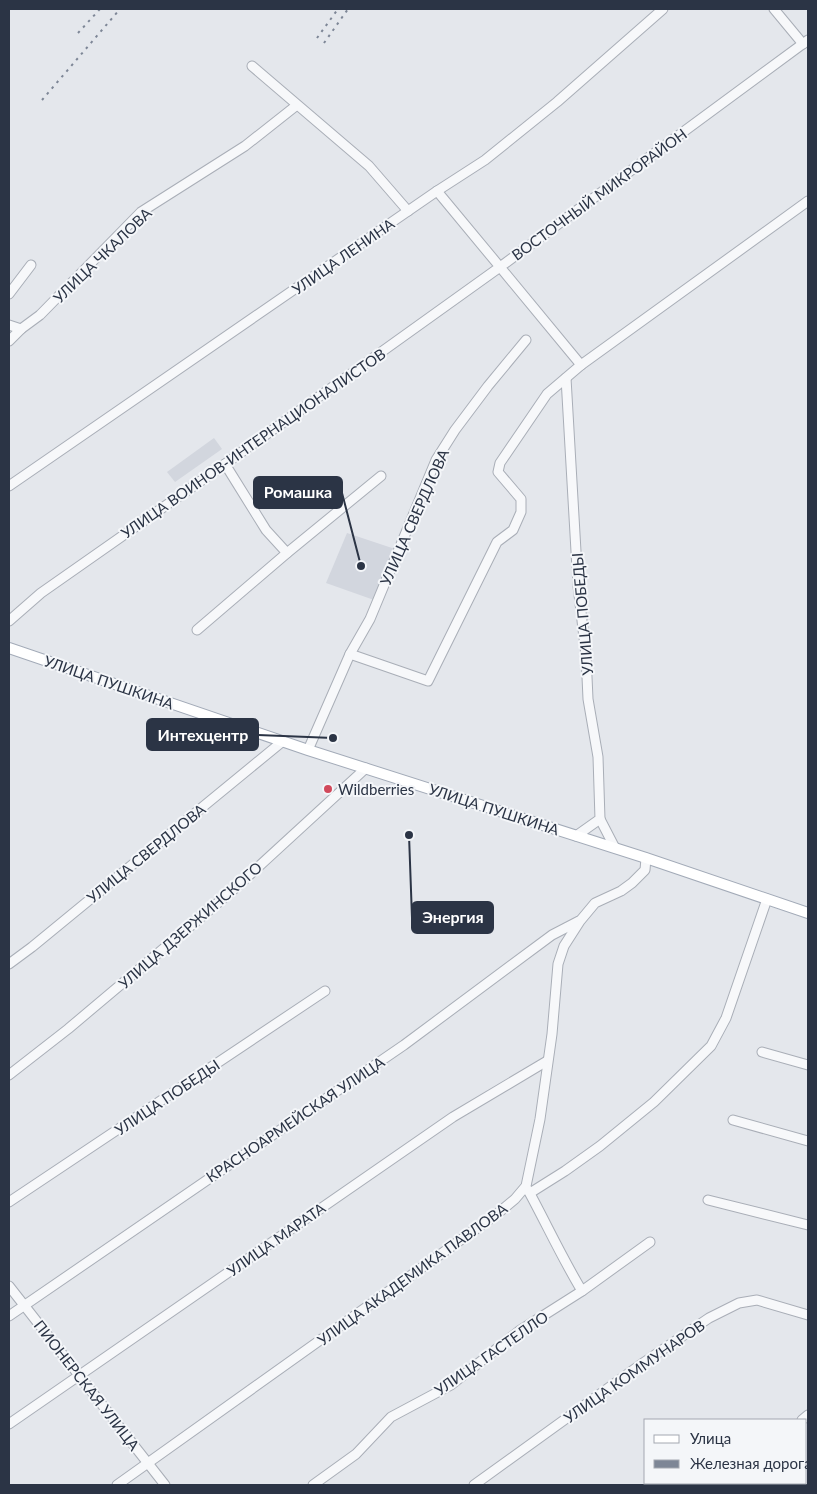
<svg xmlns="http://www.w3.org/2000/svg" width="817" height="1494" viewBox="0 0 817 1494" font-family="Lato,sans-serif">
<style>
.built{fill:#d2d6de}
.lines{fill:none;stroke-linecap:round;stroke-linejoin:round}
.minor-casing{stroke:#a9aeb7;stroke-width:11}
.major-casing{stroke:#a3abb8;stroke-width:12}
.minor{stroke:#f7f8fa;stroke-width:9}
.major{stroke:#fff;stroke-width:10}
.rail{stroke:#7d8696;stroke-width:2;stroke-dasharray:2.5 5;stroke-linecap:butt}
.poi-dot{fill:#d1495b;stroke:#f4f6f9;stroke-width:2}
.labels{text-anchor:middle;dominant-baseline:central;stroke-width:4;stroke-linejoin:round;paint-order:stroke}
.street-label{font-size:15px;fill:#2b3445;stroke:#f4f6f9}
.poi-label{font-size:15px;fill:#2b3445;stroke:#f4f6f9;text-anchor:start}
.leader{fill:none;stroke:#2b3445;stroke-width:2}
.callout-dot{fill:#2b3445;stroke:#f4f6f9;stroke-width:2}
.callout{fill:#2b3445;stroke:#2b3445;stroke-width:2}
.callout-label{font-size:16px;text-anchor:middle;font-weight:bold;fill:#fff}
</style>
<rect width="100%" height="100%" fill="#e4e7ec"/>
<!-- built -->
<g class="built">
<path d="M214 438 222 449 175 482 167 472Z"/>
<path d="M347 533 395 549 374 600 326 583Z"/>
</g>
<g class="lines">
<!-- minor casing -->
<g class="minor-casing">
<g id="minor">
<path d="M774 9 803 44"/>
<path d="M808 40 500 267 581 365 808 201"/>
<path d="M252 66 369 166 408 211"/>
<path d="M9 294 31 265"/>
<path d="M9 325 21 329"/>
<path d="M9 341 21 329 40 315 141 212 245 146 297 105"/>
<path d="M566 378 578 586 586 655 588 699 598 757 600 819 576 836"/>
<path d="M225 464 266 530 287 553"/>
<path d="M9 486 437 191 485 160 557 102 663 9"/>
<path d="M9 621 41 593 225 464 500 267 437 191"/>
<path d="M197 630 287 553 381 476"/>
<path d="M350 654 428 681 497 542 513 530 521 512V499L498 472 500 463 547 394 581 365"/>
<path d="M308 750 350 654 370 619 436 460 455 430 488 386 526 340"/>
<path d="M600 819 615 848"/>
<path d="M9 964 32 947 283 741"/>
<path d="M762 1052 808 1065"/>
<path d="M9 1075 68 1029 232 891 366 768"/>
<path d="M733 1120 808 1141"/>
<path d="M528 1190C546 1223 562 1258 582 1291"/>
<path d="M530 1193 565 1171 600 1146 654 1102 711 1046 726 1018 767 899"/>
<path d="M708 1200 808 1225"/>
<path d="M9 1202 325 991"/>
<path d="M9 1286 165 1485"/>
<path d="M9 1316 404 1045 552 935 579 921"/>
<path d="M802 1420 808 1415"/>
<path d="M9 1424 453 1117 547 1061"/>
<path d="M117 1485 497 1214 515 1199 526 1186 540 1119 552 1034 558 964 564 946 580 921 595 903 621 891 632 883 645 870 646 858"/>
<path d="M313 1485 356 1454 391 1417 451 1385 519 1331 582 1291 650 1242"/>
<path d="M474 1485 643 1363 709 1318 739 1303 757 1300 808 1315"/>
<path d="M715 1485 718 1483"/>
</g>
</g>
<!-- major casing -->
<g class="major-casing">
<path id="major" d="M9 648 308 750 646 858 808 913"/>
</g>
<!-- minor -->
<use href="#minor" class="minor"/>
<!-- major -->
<use href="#major" class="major"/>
<!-- rail -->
<g class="rail">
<path d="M78 33 100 9"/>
<path d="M317 38 338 9"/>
<path d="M324 43 348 9"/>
<path d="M42 100 120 9"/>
</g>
</g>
<!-- markers -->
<circle class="poi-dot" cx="328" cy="789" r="5"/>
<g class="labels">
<!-- street labels -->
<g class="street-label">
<text transform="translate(599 194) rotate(-36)">ВОСТОЧНЫЙ МИКРОРАЙОН</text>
<text transform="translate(102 255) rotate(-44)">УЛИЦА ЧКАЛОВА</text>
<text transform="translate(343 256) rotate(-35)">УЛИЦА ЛЕНИНА</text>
<text transform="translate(253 443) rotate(-35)">УЛИЦА ВОИНОВ-ИНТЕРНАЦИОНАЛИСТОВ</text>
<text transform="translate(414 517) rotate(-66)">УЛИЦА СВЕРДЛОВА</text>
<text transform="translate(582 614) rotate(-95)">УЛИЦА ПОБЕДЫ</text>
<text transform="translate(109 682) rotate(19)">УЛИЦА ПУШКИНА</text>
<text transform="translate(494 809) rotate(18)">УЛИЦА ПУШКИНА</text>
<text transform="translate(146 853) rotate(-39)">УЛИЦА СВЕРДЛОВА</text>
<text transform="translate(190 925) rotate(-41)">УЛИЦА ДЗЕРЖИНСКОГО</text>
<text transform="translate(167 1097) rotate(-34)">УЛИЦА ПОБЕДЫ</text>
<text transform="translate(295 1119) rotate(-34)">КРАСНОАРМЕЙСКАЯ УЛИЦА</text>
<text transform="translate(276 1239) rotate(-35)">УЛИЦА МАРАТА</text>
<text transform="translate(412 1274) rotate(-36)">УЛИЦА АКАДЕМИКА ПАВЛОВА</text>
<text transform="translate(491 1353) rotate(-35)">УЛИЦА ГАСТЕЛЛО</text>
<text transform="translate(634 1371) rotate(-35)">УЛИЦА КОММУНАРОВ</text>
<text transform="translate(87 1385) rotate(52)">ПИОНЕРСКАЯ УЛИЦА</text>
</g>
<!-- poi labels -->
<g class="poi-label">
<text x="338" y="789">Wildberries</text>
</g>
</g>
<!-- callouts -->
<path class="leader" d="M361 566L342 493M333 738L258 735M409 835L412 918"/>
<g class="callout-dot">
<circle cx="361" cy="566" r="5"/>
<circle cx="333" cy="738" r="5"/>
<circle cx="409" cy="835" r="5"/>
</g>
<g class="callout">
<rect x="254" y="477" width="88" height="31" rx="5"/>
<rect x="147" y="719" width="111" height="31" rx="5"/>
<rect x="412" y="902" width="81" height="31" rx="5"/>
</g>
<g class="callout-label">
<text x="298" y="498">Ромашка</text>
<text x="203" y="741">Интехцентр</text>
<text x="453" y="923">Энергия</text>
</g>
<!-- border -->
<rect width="817" height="1494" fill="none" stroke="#2b3445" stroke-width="20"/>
<!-- legend -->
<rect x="644" y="1419" width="162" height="65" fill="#f4f6f9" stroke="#a4a8b1"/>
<rect x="654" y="1435" width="25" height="8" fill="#ffffff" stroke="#a4a8b1"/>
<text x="690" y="1444" font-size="15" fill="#2b3445">Улица</text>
<rect x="654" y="1460" width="25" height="8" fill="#7d8696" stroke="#a4a8b1"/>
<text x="690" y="1469" font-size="15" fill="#2b3445">Железная дорога</text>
</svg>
